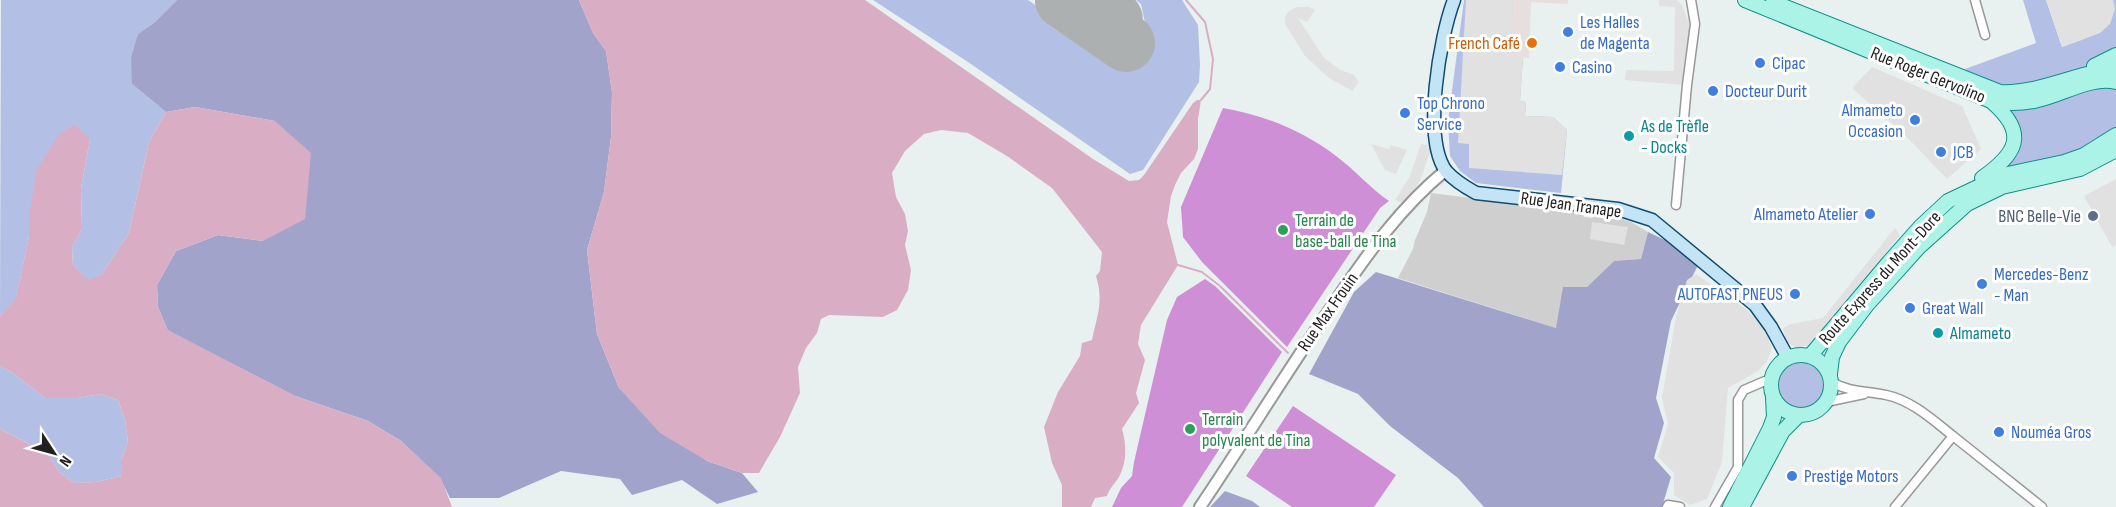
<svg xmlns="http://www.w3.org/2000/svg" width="2116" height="507" viewBox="0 0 2116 507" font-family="'Sofia Sans Condensed',sans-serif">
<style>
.religious{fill:#cfcfcf}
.grass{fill:#b4bfe5}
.forest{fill:#a2a3cb}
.pitch{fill:#ce8fd7}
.parking{fill:#e1e1e1}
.plaza{fill:#e6dfdd}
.water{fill:#d9aec4}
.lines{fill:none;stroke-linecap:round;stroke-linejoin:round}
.stream{stroke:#d9aec4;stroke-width:2}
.taxiway{stroke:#acb0b0;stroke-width:22}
.runway{stroke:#acb0b0;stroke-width:58}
.minor-casing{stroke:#989898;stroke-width:11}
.tertiary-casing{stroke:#989898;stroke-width:14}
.secondary-casing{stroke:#104c70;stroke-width:15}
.primary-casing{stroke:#0f8f86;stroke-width:16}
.minor{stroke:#fff;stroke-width:8}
.tertiary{stroke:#fff;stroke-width:10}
.secondary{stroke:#c3e4f4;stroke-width:12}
.primary{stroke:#abf3e7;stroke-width:14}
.shop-dot{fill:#3f7fe0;stroke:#fff;stroke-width:2}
.food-dot{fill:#e8710a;stroke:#fff;stroke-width:2}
.culture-dot{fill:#0f9aa8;stroke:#fff;stroke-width:2}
.service-dot{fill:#5c6f8a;stroke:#fff;stroke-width:2}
.leisure-dot{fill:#2e9e5b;stroke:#fff;stroke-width:2}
.labels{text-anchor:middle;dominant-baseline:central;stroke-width:6;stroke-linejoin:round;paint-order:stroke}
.shop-label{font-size:18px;fill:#366cbe;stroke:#fff;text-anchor:start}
.food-label{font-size:18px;fill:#c56008;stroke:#fff;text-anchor:end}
.street-label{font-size:18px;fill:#212121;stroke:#fff}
.culture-label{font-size:18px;fill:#0d838f;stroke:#fff;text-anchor:start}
.service-label{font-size:18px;fill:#4e5e75;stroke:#fff;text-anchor:end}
.leisure-label{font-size:18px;fill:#27864d;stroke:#fff;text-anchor:start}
</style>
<rect width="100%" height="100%" fill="#e9f0f0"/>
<!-- religious -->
<path class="religious" d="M1431 193 1580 212 1584 217 1592 218 1596 214 1616 217 1631 222 1648 232 1641 259 1614 261 1587 287 1556 328 1398 278 1413 249 1415 240 1427 212Z"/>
<!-- grass -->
<g class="grass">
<path d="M1 0H177L155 22 138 34 132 84 166 112 149 142 129 233 102 274 88 281 73 265 72 247 82 229 81 188 90 139 29 216V237L16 299 0 316Z"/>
<path d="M873 0H1028L1119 63 1145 23 1141 4 1136 0H1182L1198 25 1200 65 1199 82 1143 170 1130 174 968 62Z"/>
<path d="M1464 0H1513L1511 56 1523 57 1520 101 1526 102 1525 116 1553 117 1567 130 1561 193 1476 183 1460 171 1450 156 1448 121Z"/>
<path d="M1745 0H1769L1974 81 1965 69 2036 43 2023 0H2046L2062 47C2084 39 2116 31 2113 0H2116V135L2101 146 1980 185 2009 155 2006 114Z"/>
<circle cx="1800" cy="384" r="26"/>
<path d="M0 366 13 373 45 398H78L100 394 118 400 125 420 128 442 122 458V476L96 482 75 483 60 473 47 453 0 429Z"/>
</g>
<!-- forest -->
<g class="forest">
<path d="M177 0H579L593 33 606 51 612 92 611 137 604 192 587 250 597 334 619 388 707 461 742 473 758 492 717 504 682 480 632 495 620 479 561 471 499 498H450L440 478 401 441 368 421 295 396 168 331 158 307 157 285 176 251 218 235 263 241 275 121 195 107 166 112 132 84 131 58 138 34 155 22Z"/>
<path d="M1648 232 1669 242 1698 265 1671 321 1656 398 1664 423 1654 458 1671 477 1662 507H1484L1458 478 1390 426 1358 394 1309 374 1354 292 1376 272 1556 328 1563 287H1587L1614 261 1641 259Z"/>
<path d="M1225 491 1252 501 1260 507H1210Z"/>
</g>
<!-- pitch -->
<g class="pitch">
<path d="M1223 108C1264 115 1303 131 1336 156 1355 170 1370 188 1389 201L1380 208 1287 347 1202 262 1183 237 1181 207Z"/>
<path d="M1205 279 1215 286 1282 352 1182 507H1112L1121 488 1132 476 1134 462 1167 320 1177 297Z"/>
<path d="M1293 406 1396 475 1374 507H1292L1246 476Z"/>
</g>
<!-- parking -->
<g class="parking">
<path d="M1466 0H1513L1511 56 1523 57 1520 101 1526 102 1525 116 1553 117 1567 130 1562 175 1469 168V144L1458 143Z"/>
<path d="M1659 0H1676L1682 5 1690 25 1684 85 1625 80 1626 70 1674 71 1675 7 1659 6Z"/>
<path d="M2046 0H2113L2115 9 2110 24 2100 33 2062 47Z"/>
<path d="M1297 7H1309L1315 10 1307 22 1298 18 1324 58 1340 70 1354 75 1359 82 1352 91 1329 78 1305 56 1285 24V17L1289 11Z"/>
<path d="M1872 67 1962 106 1981 149 1947 179 1903 133 1852 88Z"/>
<path d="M1371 144 1389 149 1391 145 1407 150 1396 174 1385 170Z"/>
<path d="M1421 144 1432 146 1420 181 1404 204 1395 200 1409 178Z"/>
<path d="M2116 179V245L2112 247 2084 196Z"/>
<path d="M1592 222 1628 227 1624 245 1590 239Z"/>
<path d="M1895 228 1900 235 1810 345 1796 348 1786 341 1783 328 1791 324 1823 318Z"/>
<path d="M1696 274 1747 310 1764 327 1772 348 1767 361 1758 371 1728 388 1722 462 1707 499 1690 505 1674 495V473L1658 457 1668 424 1662 398 1676 317 1687 280Z"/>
</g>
<!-- plaza -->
<path class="plaza" d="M1513 0H1568V4L1531 2 1529 58 1511 57Z"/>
<!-- water -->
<g class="water">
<path d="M579 0H865L1093 159 1129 181 1139 180 1144 175 1193 103 1197 100H1201L1198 119V149L1194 159 1181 173 1175 185 1171 196 1167 222 1178 265 1141 325 1138 344 1145 360 1136 393 1139 403 1122 429C1127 446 1127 465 1117 480 1113 486 1109 489 1107 496L1095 498 1091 507H1062V485L1052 463 1044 427 1058 392 1080 356 1082 343 1092 340C1097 315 1104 302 1096 276L1100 271 1102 252 1052 188 1007 156 968 133 941 130 924 134 905 151 892 173 896 197 905 214 908 231 905 245 911 270 908 290 897 310 883 317 829 315 821 319 817 333 806 348 798 367 800 393 780 437 759 473H742L707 461 660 433 619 388 597 334 587 250 604 192 611 137 612 92 606 51 593 33Z"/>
<path d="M195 107 275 121 311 153 305 219 263 241 218 235 176 251 157 285 158 307 168 330 295 396 368 421 401 441 441 478 452 507H0V429L47 453 60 473 75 483 96 482 122 476V458L128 442 125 420 118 400 100 394 78 398H45L13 373 0 366V316L16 298 29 237V216L37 169 60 133 75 125 90 139 81 188 82 229 72 247 73 265 88 280 102 274 129 233 149 142 166 112Z"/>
</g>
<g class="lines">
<!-- stream -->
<g class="stream">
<path d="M1186 0 1205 22 1213 59 1210 89 1201 100"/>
<path d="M1178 265 1202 272 1220 286 1288 353"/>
</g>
<!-- taxiway -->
<path class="taxiway" d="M1068 0 1127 7C1142 25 1118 42 1100 31L1092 20"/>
<!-- runway -->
<path class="runway" d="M1064 0 1126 43"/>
<!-- minor casing -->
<g class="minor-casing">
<g id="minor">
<path d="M1975 0 1985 35"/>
<path d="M1676 205 1687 85 1695 24 1691 0"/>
<path d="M1832 382C1848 392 1868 391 1886 395 1911 400 1933 420 1953 436L1895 507"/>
<path d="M1826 402 1864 394"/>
<path d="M1953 436 2042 507"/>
<path d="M1667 507 1668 505 1680 507"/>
<path d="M1715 507 1738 467V400L1744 390 1765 381H1772"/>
</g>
</g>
<!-- tertiary casing -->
<g class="tertiary-casing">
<path id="tertiary" d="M1200 507C1246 439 1288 369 1335 302 1367 254 1401 207 1446 170"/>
</g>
<!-- secondary casing -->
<g class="secondary-casing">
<path id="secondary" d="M1454 0C1440 36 1422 138 1446 171 1454 180 1465 187 1476 193L1618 209 1652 220 1755 305 1771 327 1788 358"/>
</g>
<!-- primary casing -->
<g class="primary-casing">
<g id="primary">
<path d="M1745 0 1991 101C2007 104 2022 104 2038 100 2062 95 2091 76 2116 82"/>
<path d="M1773 2 2000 92C2039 94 2076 73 2116 68"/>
<path d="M2094 66 2116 55"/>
<path d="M1982 178C2016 154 2029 134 1992 102"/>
<circle cx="1801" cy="385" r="30"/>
<path d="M1810 356 1889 262 1921 226 1948 201 2003 175 2064 162 2084 155 2116 135"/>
<path d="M1830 374 1832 357 1839 342 1867 305 1919 247 1967 204 2002 187 2080 169 2116 150"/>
<path d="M1730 507 1770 428 1774 417 1773 397"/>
<path d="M1742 507 1783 431 1799 415"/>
</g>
</g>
<!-- minor -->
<use href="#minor" class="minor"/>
<!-- tertiary -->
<use href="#tertiary" class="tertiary"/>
<!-- secondary -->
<use href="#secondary" class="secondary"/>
<!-- primary -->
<use href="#primary" class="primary"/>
</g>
<!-- markers -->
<g class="shop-dot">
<circle cx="1568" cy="32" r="6"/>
<circle cx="1760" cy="63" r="6"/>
<circle cx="1560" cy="67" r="6"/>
<circle cx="1713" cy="91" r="6"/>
<circle cx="1405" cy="113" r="6"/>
<circle cx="1915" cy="120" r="6"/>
<circle cx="1941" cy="152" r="6"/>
<circle cx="1870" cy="214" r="6"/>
<circle cx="1982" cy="284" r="6"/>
<circle cx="1795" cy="294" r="6"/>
<circle cx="1910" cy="308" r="6"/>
<circle cx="1999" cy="432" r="6"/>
<circle cx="1792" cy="476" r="6"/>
</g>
<circle class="food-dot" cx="1532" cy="43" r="6"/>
<g class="culture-dot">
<circle cx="1629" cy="136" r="6"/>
<circle cx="1938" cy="333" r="6"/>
</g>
<circle class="service-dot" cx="2093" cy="216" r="6"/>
<g class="leisure-dot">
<circle cx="1283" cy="230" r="6"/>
<circle cx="1190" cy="429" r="6"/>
</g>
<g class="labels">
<!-- shop labels -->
<g class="shop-label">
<text x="1580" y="22">Les Halles<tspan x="1580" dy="21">de Magenta</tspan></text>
<text x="1772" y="63">Cipac</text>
<text x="1572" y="67">Casino</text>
<text x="1725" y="91">Docteur Durit</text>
<text x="1417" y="103">Top Chrono<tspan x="1417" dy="21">Service</tspan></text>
<text x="1903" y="110" text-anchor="end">Almameto<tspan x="1903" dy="21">Occasion</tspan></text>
<text x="1953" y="152">JCB</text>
<text x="1858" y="214" text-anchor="end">Almameto Atelier</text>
<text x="1994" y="274">Mercedes-Benz<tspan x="1994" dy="21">- Man</tspan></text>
<text x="1783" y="294" text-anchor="end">AUTOFAST PNEUS</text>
<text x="1922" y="308">Great Wall</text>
<text x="2011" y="432">Nouméa Gros</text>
<text x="1804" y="476">Prestige Motors</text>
</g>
<!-- food labels -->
<g class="food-label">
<text x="1520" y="43">French Café</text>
</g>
<!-- street labels -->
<g class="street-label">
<text transform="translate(1928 75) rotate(22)">Rue Roger Gervolino</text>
<text transform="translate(1571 205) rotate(8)">Rue Jean Tranape</text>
<text transform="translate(1880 278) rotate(-48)">Route Express du Mont-Dore</text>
<text transform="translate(1328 312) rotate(-55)">Rue Max Frouin</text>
</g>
<!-- culture labels -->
<g class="culture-label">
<text x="1641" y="126">As de Trèfle<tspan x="1641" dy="21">- Docks</tspan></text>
<text x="1950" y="333">Almameto</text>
</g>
<!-- service labels -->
<g class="service-label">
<text x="2081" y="216">BNC Belle-Vie</text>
</g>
<!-- leisure labels -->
<g class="leisure-label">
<text x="1295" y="220">Terrain de<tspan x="1295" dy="21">base-ball de Tina</tspan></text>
<text x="1202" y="419">Terrain<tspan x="1202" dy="21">polyvalent de Tina</tspan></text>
</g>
</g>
<!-- north arrow -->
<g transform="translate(54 453) rotate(126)" stroke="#ffffff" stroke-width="4.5" paint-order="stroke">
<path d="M0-4.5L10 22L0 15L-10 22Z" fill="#212121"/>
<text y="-9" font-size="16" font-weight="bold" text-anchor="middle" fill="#212121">N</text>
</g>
</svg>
